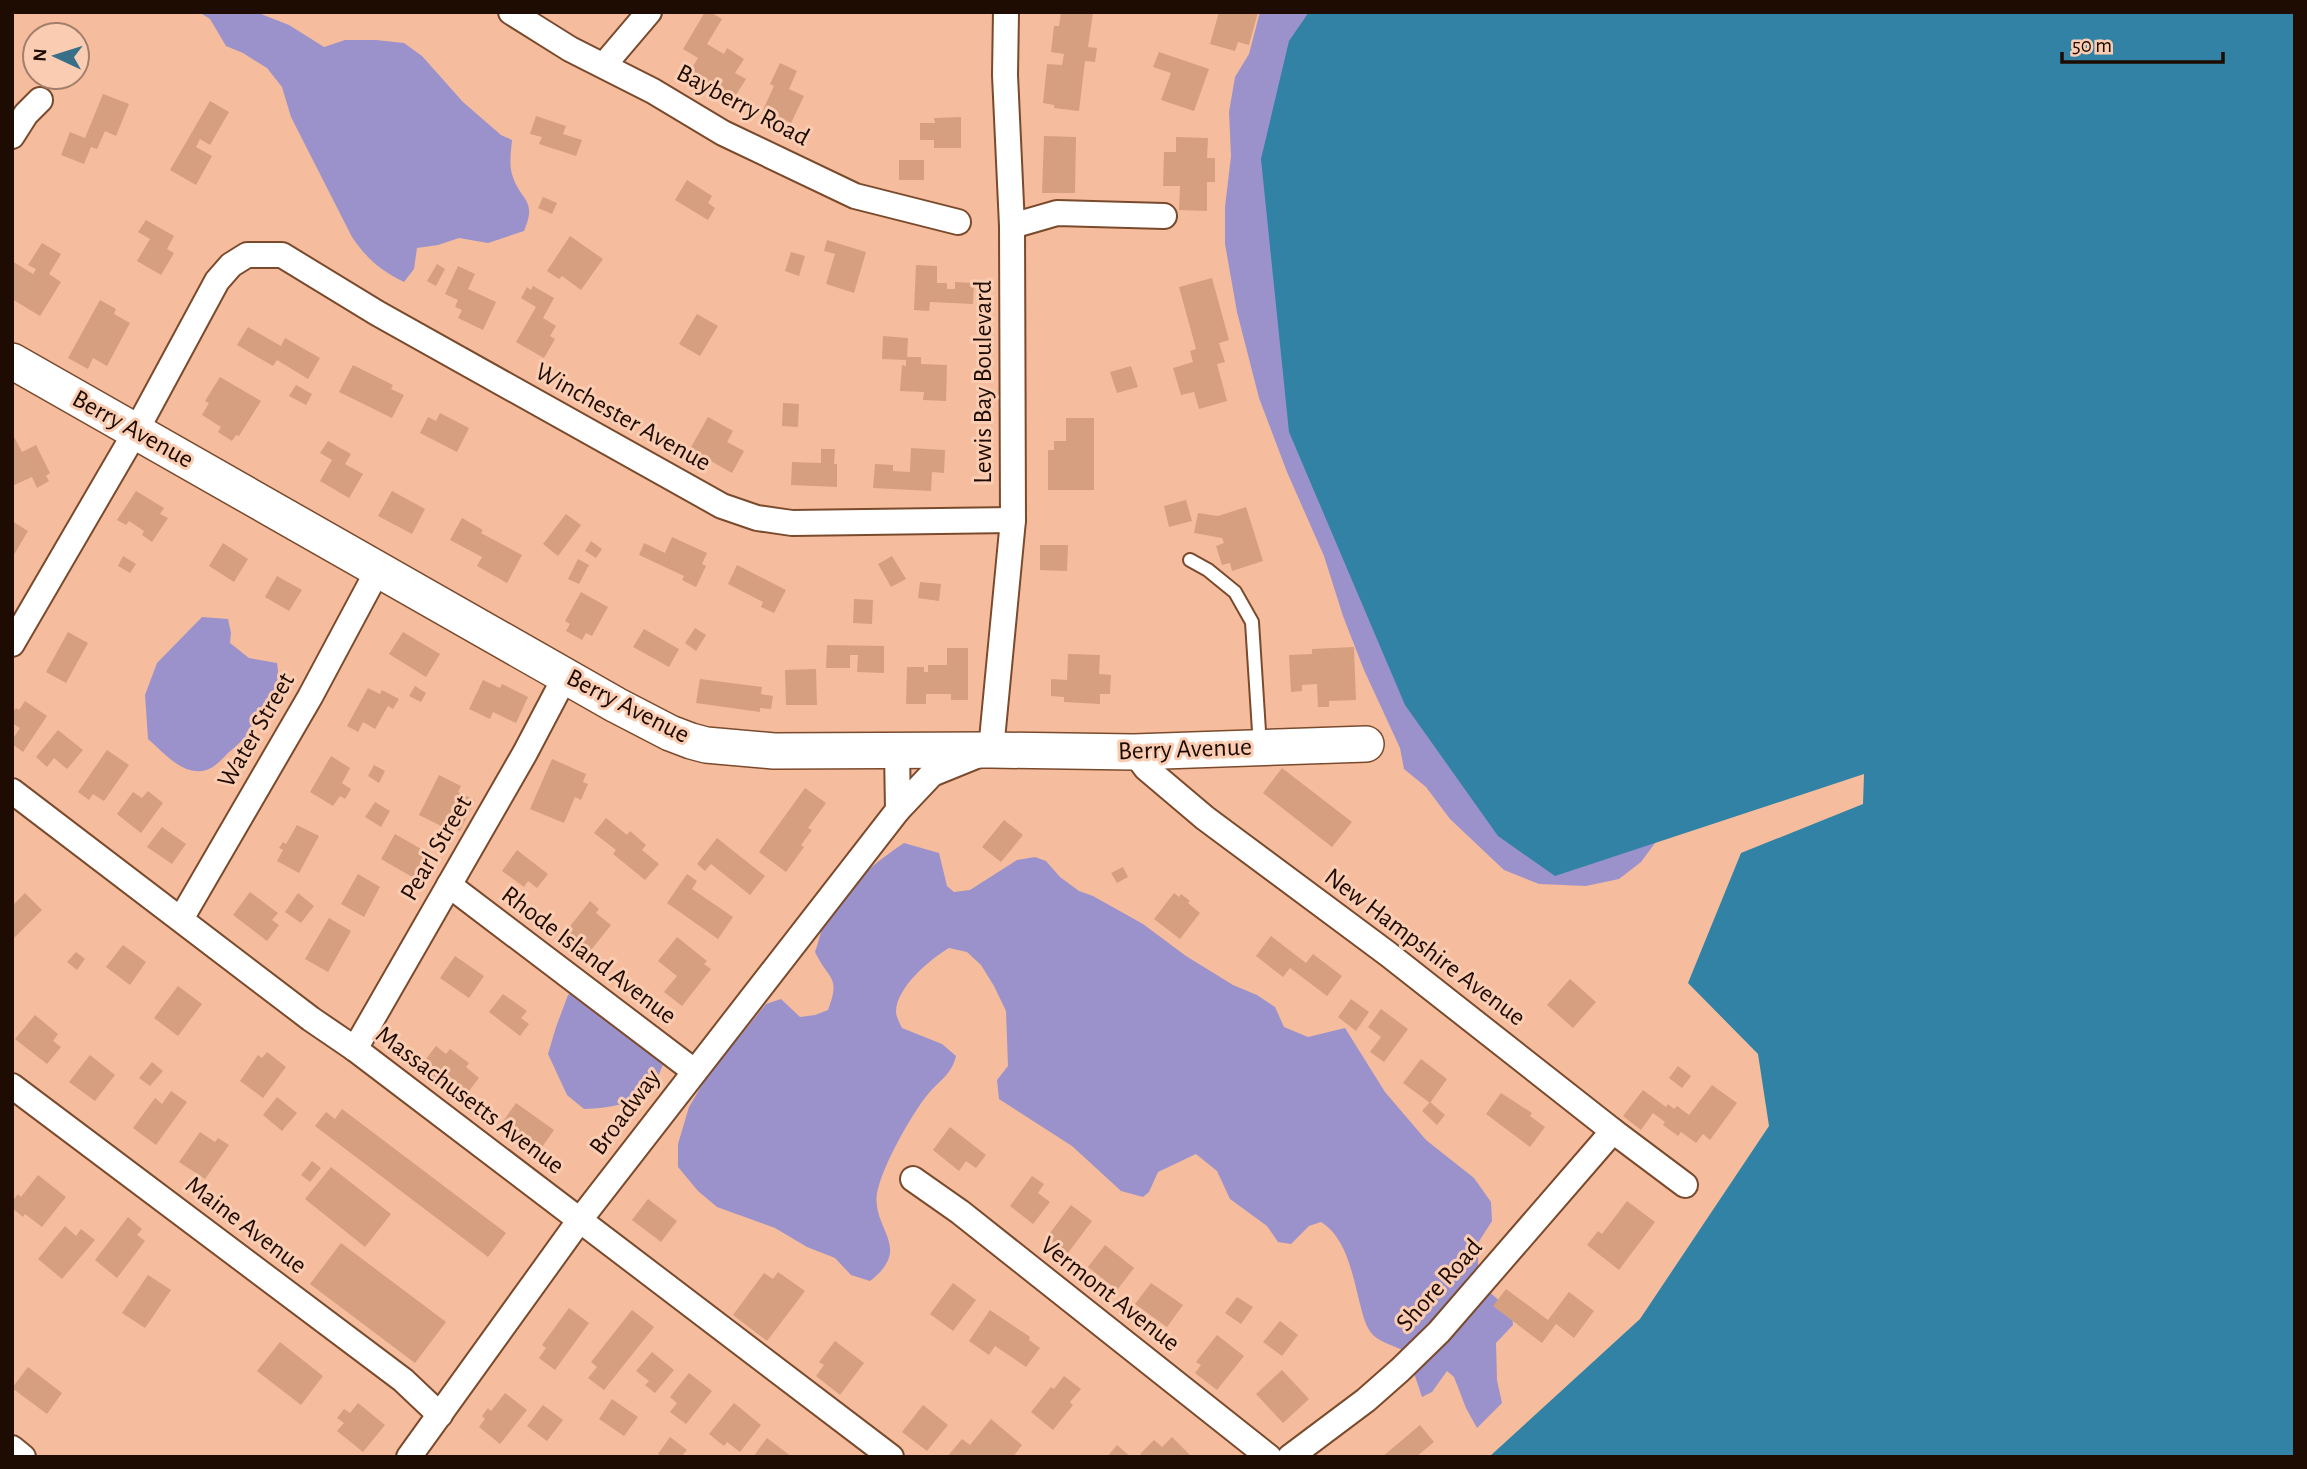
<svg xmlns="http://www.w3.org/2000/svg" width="2307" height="1469" viewBox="0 0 2307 1469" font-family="'Alegreya Sans',sans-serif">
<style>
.green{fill:#9b92cc}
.water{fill:#3182a5}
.building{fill:#d69f80}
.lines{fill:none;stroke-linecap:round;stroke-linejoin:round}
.lane-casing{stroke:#7a4a2d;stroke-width:16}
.street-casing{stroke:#7a4a2d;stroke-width:28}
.secondary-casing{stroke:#7a4a2d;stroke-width:38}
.lane{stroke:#fff;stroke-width:12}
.street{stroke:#fff;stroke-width:24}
.secondary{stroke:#fff;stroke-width:35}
.labels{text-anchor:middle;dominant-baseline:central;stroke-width:6;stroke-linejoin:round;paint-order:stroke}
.street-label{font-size:26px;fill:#1e0b02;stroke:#facdb3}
</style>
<rect width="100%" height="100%" fill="#f5bd9d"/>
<!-- green -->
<g class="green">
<path d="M199 12H256L289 25 324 47 345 40H376L404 43 422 56 463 102 501 135 512 140C511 151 509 164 512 174 520 202 538 198 524 231L488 243 459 238 438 245 417 248 414 269 404 282C381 271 366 258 352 237L291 117 282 87 267 68 243 53 226 46 210 19Z"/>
<path d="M1260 12H1374L1661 835 1641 862 1619 879 1586 886 1539 884 1504 870 1450 819 1426 787 1404 769 1400 748 1364 670 1343 616 1324 556 1287 472 1259 398 1237 312 1225 244V207L1231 156 1229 112 1235 77 1249 54Z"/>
<path d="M202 617 228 619 231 633 230 643 249 658 277 663C284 697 253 733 228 753 220 761 214 769 202 771 181 774 162 751 148 739L145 695 157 663Z"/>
<path d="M904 843 939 853 947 886 954 892 970 890 1017 860 1035 857 1046 861 1060 877 1079 891 1093 896 1143 924 1186 956 1233 985 1257 995 1275 1007 1284 1027 1308 1037 1345 1028 1385 1092 1426 1140 1474 1178 1491 1202 1492 1221 1478 1243V1265L1486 1289 1512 1312 1513 1325 1496 1343 1497 1380 1502 1403 1477 1428 1466 1408 1454 1377 1447 1371 1432 1392 1422 1397 1407 1352C1397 1347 1380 1342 1373 1335 1365 1326 1363 1315 1360 1304 1353 1277 1347 1238 1321 1222L1309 1226 1291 1244 1278 1242 1267 1226 1230 1199 1217 1171 1196 1154 1158 1172 1149 1192 1143 1197 1121 1191 1072 1146 999 1099 997 1080 1008 1066 1006 1011 994 986 981 965 967 952 949 948C930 959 896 988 896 1012 896 1016 900 1024 902 1028L942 1044 956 1056C952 1074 939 1081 928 1094 911 1115 887 1159 879 1185 865 1227 917 1245 870 1281L851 1275 835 1258 807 1247 775 1228 717 1207 698 1191 678 1167V1144L689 1107 706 1078 766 1004 781 999 800 1017 815 1015 828 1010C841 976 829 981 815 952 818 944 820 934 823 926 838 893 875 862 904 843Z"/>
<path d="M576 990 665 1060C661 1068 658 1079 653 1086 637 1105 607 1108 584 1109L567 1095 548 1054 556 1027 568 995Z"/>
</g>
<!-- water -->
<path class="water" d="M1309 12H2295V1457H1489L1640 1319 1769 1126 1758 1054 1688 983 1741 853 1863 804 1864 774 1555 876 1498 836 1405 705 1289 432 1261 159 1289 41Z"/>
<!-- building -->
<g class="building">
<path d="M705 12H710L722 19 707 44 724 54 727 48 744 59 735 73 746 79 734 98 690 71 698 58 683 49Z"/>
<path d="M1061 12 1093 13 1088 47 1097 48 1095 62 1085 61 1079 111 1054 108V105L1043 103 1047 64 1062 65 1064 54 1051 52 1054 26H1059Z"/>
<path d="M1219 12H1258L1249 45 1238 42 1235 51 1210 44Z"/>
<path d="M1159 52 1209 69 1194 111 1161 100 1171 73 1153 67Z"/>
<path d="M780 63 797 71 789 89 804 96 791 123 763 110 774 86 770 84Z"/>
<path d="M103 94 129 104 116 136 105 131 97 149 91 147 84 164 61 155 70 132 85 138Z"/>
<path d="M210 101 229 112 210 145 200 139 196 147 212 156 196 185 170 170Z"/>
<path d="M536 116 566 126 563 134 582 140 576 156 539 144 542 137 530 134Z"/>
<path d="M961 117V148H934V140H920V123H935L934 118Z"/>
<path d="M1044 136 1076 137 1075 193H1042Z"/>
<path d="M1176 137 1208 138 1207 158H1215V182H1207V211L1179 210 1180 186H1163L1164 152H1176Z"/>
<rect x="899" y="160" width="25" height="20"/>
<path d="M687 180 712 196 708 203 715 208 708 220 675 200Z"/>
<path d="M543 197 557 203 552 214 538 208Z"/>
<path d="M146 220 174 236 167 249 174 253 161 275 137 261 150 239 138 232Z"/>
<path d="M570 236 603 259 581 290 562 276 559 279 547 271Z"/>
<path d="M827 240 866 252 854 293 826 284 835 254 824 251Z"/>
<path d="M42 243 61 254 49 274 61 282 40 316 12 299V261L33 274 36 269 28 265Z"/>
<path d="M791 252 805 256 799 276 785 271Z"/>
<path d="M437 264 445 269 436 286 427 281Z"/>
<path d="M916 265 937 266V283H947V289H955V282L974 283 973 304 930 302 929 311 914 310Z"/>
<path d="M458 266 475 274 468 289 496 302 483 330 458 318 462 310 455 307 458 300 445 294Z"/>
<path d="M1212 278 1229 340 1219 343 1225 362 1217 364 1227 401 1199 409 1194 392 1181 395 1173 368 1193 362 1190 351 1196 349 1179 287Z"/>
<path d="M533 286 554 298 543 318 556 326 550 336 555 339 544 358 516 342 536 307 521 298 527 287 531 290Z"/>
<path d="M100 300 116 309 114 314 130 323 107 366 93 358 88 369 68 358Z"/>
<path d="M697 314 718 326 700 356 679 344Z"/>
<path d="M248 327 281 346 285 338 320 358 308 379 277 360 273 366 237 345Z"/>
<path d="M883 336 908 338 907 357H921V364L947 365 946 401 923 400 924 392 900 391 902 365 906 366V360L882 359Z"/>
<path d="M353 365 393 385 391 389 404 395 392 418 339 392Z"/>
<path d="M1131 366 1138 387 1117 393 1110 372Z"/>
<path d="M220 377 261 401 239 436 236 435 232 441 218 432 221 427 202 415 209 403 205 401Z"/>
<path d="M296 385 312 394 306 405 289 396Z"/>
<path d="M783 403 799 404 798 427 782 426Z"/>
<path d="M440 413 469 428 457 452 420 433 428 417 436 421Z"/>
<path d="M708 417 733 431 727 442 744 451 732 473 690 449Z"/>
<path d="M1066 418H1094V490H1048V450H1054V441H1066Z"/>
<path d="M12 433 22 452 36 445 50 473 46 476 49 481 37 488 32 477 12 486Z"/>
<path d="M328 441 351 454 345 464 363 474 349 498 320 481 332 460 320 453Z"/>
<path d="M911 448 945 450 944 473 932 472 931 491 873 488 875 464 893 465V471L910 472Z"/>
<path d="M821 449H835L834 464H837V487L791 485 792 462 821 463Z"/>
<path d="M136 491 164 508 160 514 168 518 152 542 142 535 144 531 129 521 126 525 117 520Z"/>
<path d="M392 491 425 509 412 534 378 516Z"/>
<path d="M1186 500 1192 521 1169 527 1164 506Z"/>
<path d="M1246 507 1263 561 1232 571 1230 563 1222 565 1216 546 1224 543 1222 538 1194 533 1198 513 1218 516Z"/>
<path d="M566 514 581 525 558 556 543 544Z"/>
<path d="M462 518 483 530 481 533 522 555 507 583 477 566 482 557 450 540Z"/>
<path d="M12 521 28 531 12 558Z"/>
<path d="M672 537 707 553 702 564 706 566 696 587 682 580 684 576 639 555 644 543 665 553Z"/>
<path d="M591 541 602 549 596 558 585 551Z"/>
<path d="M223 543 248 559 234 582 209 566Z"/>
<path d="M1040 545H1068L1067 571 1040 570Z"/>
<path d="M123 556 136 564 130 573 118 566Z"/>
<path d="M892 556 906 579 891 587 878 564Z"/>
<path d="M578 559 589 565 579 584 568 579Z"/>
<path d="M737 565 786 590 774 613 761 607 763 602 728 584Z"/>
<path d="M277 576 302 590 289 611 265 597Z"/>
<path d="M920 582 941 584 939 601 918 598Z"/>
<path d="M581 592 608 607 592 636 586 633 582 640 566 631 570 624 565 621Z"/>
<path d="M854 599 873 600 872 624 853 623Z"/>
<path d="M695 628 706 635 696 651 685 643Z"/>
<path d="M644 629 679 649 669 667 633 647Z"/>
<path d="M68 632 88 643 66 683 46 672Z"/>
<path d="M403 632 440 654 426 677 389 654Z"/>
<path d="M827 645 884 646V673L857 672 858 655H850V668H826Z"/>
<path d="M1354 647 1356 700 1329 701V707H1318L1317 684 1302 685V691L1291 692 1289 655 1312 654V649Z"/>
<path d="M947 648H968V700H951V694H926V704H906L907 667H924V672H928V665H947Z"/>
<path d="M1068 654 1100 655 1099 674 1111 675 1110 694H1100V704L1064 702V697L1051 696V679L1067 680Z"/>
<path d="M816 669 817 705H786L785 670Z"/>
<path d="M700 679 762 687 761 694 773 696 771 709 760 708V712L696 703Z"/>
<path d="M483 680 500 688 502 684 528 697 516 723 493 712 490 719 469 709Z"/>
<path d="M415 686 426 693 421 702 409 696Z"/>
<path d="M368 688 380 694 382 690 399 699 393 709 388 706 375 729 363 722 358 732 347 726Z"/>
<path d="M25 701 47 716 23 752 12 744V740L20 728 12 723V714L16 708 19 710Z"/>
<path d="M58 730 83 750 67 769 54 758 47 767 36 757Z"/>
<path d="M107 750 129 765 104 801 93 794 89 800 78 792Z"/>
<path d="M331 756 350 768 342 783 351 789 345 799 340 796 333 806 310 792Z"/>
<path d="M552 759 586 774 583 782 588 784 581 800 575 797 564 823 530 809Z"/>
<path d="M374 765 385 771 379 783 368 776Z"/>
<path d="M1282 768 1352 822 1332 847 1263 793Z"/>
<path d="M439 775 461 786 458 792 475 800 460 831 445 823 443 827 419 815Z"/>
<path d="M805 788 826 803 808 828 812 830 801 845 804 847 786 872 759 852Z"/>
<path d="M148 791 163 803 141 833 117 814 133 792 142 798Z"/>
<path d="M375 802 390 811 381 827 365 817Z"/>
<path d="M606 818 627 835 630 831 646 845 642 850 659 864 645 880 613 854 616 850 594 833Z"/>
<path d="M1004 820 1023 835 1001 862 982 847Z"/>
<path d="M297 825 319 836 299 873 277 861 283 850 279 848 283 842 286 844Z"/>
<path d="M162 827 186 844 172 864 147 847Z"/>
<path d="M395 834 428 853 414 878 381 859Z"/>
<path d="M717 838 765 876 750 895 711 864 705 871 697 864Z"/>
<path d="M517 850 548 874 537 888 528 881 524 887 502 871Z"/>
<path d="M1123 867 1128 877 1117 883 1111 873Z"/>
<path d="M358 874 380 887 364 917 341 904Z"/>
<path d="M687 874 697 881 692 889 733 917 718 939 667 903Z"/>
<path d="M250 892 278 913 272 920 279 925 267 941 233 915Z"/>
<path d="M25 893 42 910 12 940V906Z"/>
<path d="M298 893 314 906 301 923 285 912Z"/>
<path d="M1174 893 1179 897 1181 894 1190 901 1188 903 1200 913 1180 939 1154 919Z"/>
<path d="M590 901 599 909 596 913 611 925 584 959 560 939Z"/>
<path d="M329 918 351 931 328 972 305 959Z"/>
<path d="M1271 936 1306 963 1313 954 1342 976 1327 996 1290 968 1283 977 1256 956Z"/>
<path d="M677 937 707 961 704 964 711 969 682 1006 664 992 677 976 658 961Z"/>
<path d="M123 945 146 962 130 985 106 967Z"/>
<path d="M76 952 85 959 77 970 67 962Z"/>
<path d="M455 956 484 976 469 998 440 978Z"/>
<path d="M1570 979 1596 1002 1573 1028 1547 1005Z"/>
<path d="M178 986 202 1004 178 1036 154 1018Z"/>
<path d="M503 994 527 1011 521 1018 529 1024 520 1036 489 1012Z"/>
<path d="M1351 999 1369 1012 1356 1031 1338 1017Z"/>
<path d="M1381 1009 1408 1029 1384 1062 1370 1052 1381 1037 1368 1027Z"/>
<path d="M35 1015 58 1034 53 1041 61 1047 47 1064 15 1039Z"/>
<path d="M436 1046 446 1054 450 1049 469 1063 466 1067 479 1078 461 1101 432 1077 434 1074 422 1064Z"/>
<path d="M267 1052 286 1067 263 1098 240 1081 258 1055 262 1058Z"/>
<path d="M90 1055 115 1075 95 1101 69 1082Z"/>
<path d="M1421 1059 1447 1079 1430 1103 1403 1083Z"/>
<path d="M152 1062 163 1071 150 1086 139 1078Z"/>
<path d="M1678 1066 1691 1076 1682 1088 1669 1078Z"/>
<path d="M1712 1085 1737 1103 1710 1140 1703 1134 1696 1143 1681 1132 1678 1136 1663 1125 1665 1122 1653 1113 1641 1130 1623 1116 1643 1090 1666 1107 1668 1104 1674 1109 1677 1106 1689 1115Z"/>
<path d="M171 1091 187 1102 156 1145 133 1128 155 1098 162 1104Z"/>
<path d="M1501 1093 1532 1113 1530 1116 1545 1127 1530 1147 1486 1114Z"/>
<path d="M277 1097 297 1113 282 1131 263 1115Z"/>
<path d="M1430 1102 1445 1115 1437 1125 1422 1111Z"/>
<path d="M516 1103 554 1130 540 1150 501 1124Z"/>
<path d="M342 1109 506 1233 488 1257 315 1126 326 1112 335 1119Z"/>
<path d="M950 1127 986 1155 976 1168 966 1161 959 1171 933 1150Z"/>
<path d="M200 1132 215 1142 218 1138 229 1145 205 1179 179 1162Z"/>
<path d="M312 1161 321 1168 310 1182 301 1175Z"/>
<path d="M331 1167 391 1214 365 1247 305 1199Z"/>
<path d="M38 1175 66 1197 42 1227 25 1214 23 1217 12 1208V1202L18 1194 21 1197Z"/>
<path d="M1032 1176 1044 1184 1038 1193 1050 1202 1033 1224 1010 1206Z"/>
<path d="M648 1199 677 1221 661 1242 632 1220Z"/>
<path d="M1627 1201 1655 1222 1619 1270 1587 1245 1598 1231 1602 1234Z"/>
<path d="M1071 1205 1092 1221 1068 1253 1047 1237Z"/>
<path d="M128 1217 142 1229 137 1235 145 1241 117 1278 95 1260Z"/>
<path d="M65 1226 76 1236 81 1229 95 1240 62 1279 38 1259Z"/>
<path d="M341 1243 446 1322 415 1363 310 1284Z"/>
<path d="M1105 1245 1134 1268 1117 1290 1088 1267Z"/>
<path d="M778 1272 805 1291 767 1341 733 1315 764 1273 773 1279Z"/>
<path d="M148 1275 171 1290 145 1328 122 1313Z"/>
<path d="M953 1283 976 1300 953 1331 930 1314Z"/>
<path d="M1151 1283 1183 1305 1167 1327 1135 1304Z"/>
<path d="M1506 1289 1548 1320 1569 1292 1594 1311 1574 1338 1556 1324 1542 1343 1493 1306Z"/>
<path d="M1237 1297 1253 1307 1241 1324 1225 1313Z"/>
<path d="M569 1308 589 1323 555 1370 539 1358 546 1348 542 1345Z"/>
<path d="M632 1310 654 1327 604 1390 588 1378 597 1367 591 1362Z"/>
<path d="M990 1310 1030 1337 1029 1340 1040 1348 1026 1367 995 1346 989 1355 969 1341Z"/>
<path d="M1280 1321 1298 1335 1282 1356 1263 1342Z"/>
<path d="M1217 1335 1244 1356 1217 1390 1195 1373 1201 1365 1196 1362Z"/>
<path d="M835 1341 864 1363 840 1395 816 1376 824 1365 819 1362Z"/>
<path d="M280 1342 323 1376 301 1405 257 1371Z"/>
<path d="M652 1352 674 1370 655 1393 645 1385 649 1381 636 1371Z"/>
<path d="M28 1367 62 1393 47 1414 12 1388Z"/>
<path d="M1282 1370 1309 1399 1283 1423 1256 1394Z"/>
<path d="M689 1373 712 1391 686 1424 670 1412 677 1403 670 1397Z"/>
<path d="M1064 1376 1081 1389 1070 1402 1073 1405 1053 1430 1031 1412 1051 1387 1054 1389Z"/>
<path d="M505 1393 527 1410 500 1444 479 1427 485 1419 482 1416 488 1408 491 1411Z"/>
<path d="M612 1399 638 1417 624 1436 599 1419Z"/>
<path d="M358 1403 385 1425 363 1452 337 1431 344 1423 337 1418 344 1409 350 1413Z"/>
<path d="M734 1403 761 1425 740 1452 727 1442 724 1446 709 1434Z"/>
<path d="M543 1405 563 1420 547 1441 527 1426Z"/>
<path d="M923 1405 948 1425 927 1451 902 1432Z"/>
<path d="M991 1419 1022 1445 1013 1457H947L962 1439 970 1445Z"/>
<path d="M1420 1425 1434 1442 1416 1457H1382Z"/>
<path d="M670 1437 687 1450 681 1457H661L658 1454Z"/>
<path d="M1172 1437 1192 1457H1143L1140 1454 1154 1440 1162 1447Z"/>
<path d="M767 1438 792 1457H753Z"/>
<path d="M1117 1445 1131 1457H1107Z"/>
</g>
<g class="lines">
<!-- lane casing -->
<g class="lane-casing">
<path id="lane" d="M1190 560 1208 570 1235 592 1252 622 1260 747"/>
</g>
<!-- street casing -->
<g class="street-casing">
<g id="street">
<path d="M511 12 570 49 653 91 723 133 855 196 958 222"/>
<path d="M604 65 649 12"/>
<path d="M12 136 26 114 40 100"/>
<path d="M1012 226 1057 213 1164 216"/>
<path d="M12 644 136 431 217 281 231 265 247 255H282L377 313 722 506 757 518 792 523 1013 520"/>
<path d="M1134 752 1146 768 1205 818 1388 954 1613 1131 1685 1185"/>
<path d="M12 791 311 1019 355 1049 891 1457"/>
<path d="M898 810 932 774 991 750 1013 520 1012 226 1005 75 1006 12"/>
<path d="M449 885 694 1071"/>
<path d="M181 919 310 697 379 568"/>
<path d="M355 1049 525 753 566 675"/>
<path d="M12 1086 403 1380 440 1415"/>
<path d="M913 1179 960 1212 1269 1457"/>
<path d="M12 1448 23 1457"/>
<path d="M409 1457 579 1221 898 810 897 751"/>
<path d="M1290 1457 1366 1400 1400 1370 1439 1332 1613 1131"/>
</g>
</g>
<!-- secondary casing -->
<g class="secondary-casing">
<path id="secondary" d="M12 361 616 705 670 733 691 741 706 745 774 751 991 750 1134 752 1366 744"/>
</g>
<!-- lane -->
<use href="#lane" class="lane"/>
<!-- street -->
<use href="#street" class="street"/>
<!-- secondary -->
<use href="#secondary" class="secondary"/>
</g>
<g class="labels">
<!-- street labels -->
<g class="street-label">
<text transform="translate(743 105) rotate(28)">Bayberry Road</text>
<text transform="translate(983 382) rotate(-90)">Lewis Bay Boulevard</text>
<text transform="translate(623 417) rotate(29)">Winchester Avenue</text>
<text transform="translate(133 429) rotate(29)">Berry Avenue</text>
<text transform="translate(628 706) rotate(27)">Berry Avenue</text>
<text transform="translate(256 730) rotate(-60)">Water Street</text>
<text transform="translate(1185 749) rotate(-2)">Berry Avenue</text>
<text transform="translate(436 848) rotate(-60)">Pearl Street</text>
<text transform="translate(1425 947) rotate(37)">New Hampshire Avenue</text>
<text transform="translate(589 955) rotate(37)">Rhode Island Avenue</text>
<text transform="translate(470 1100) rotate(37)">Massachusetts Avenue</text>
<text transform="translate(625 1112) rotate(-53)">Broadway</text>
<text transform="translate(246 1225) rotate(37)">Maine Avenue</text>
<text transform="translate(1439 1285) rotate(-48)">Shore Road</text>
<text transform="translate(1110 1294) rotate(38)">Vermont Avenue</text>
</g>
</g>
<!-- border -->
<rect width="2307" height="1469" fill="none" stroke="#1e0b02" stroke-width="28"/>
<!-- north arrow -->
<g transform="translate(56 56) rotate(274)"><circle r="33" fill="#facdb3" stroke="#a27f6c" stroke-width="2"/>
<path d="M0-5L12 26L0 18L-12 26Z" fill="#376f89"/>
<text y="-10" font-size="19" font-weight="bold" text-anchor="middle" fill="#1e0b02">N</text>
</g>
<!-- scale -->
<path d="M2062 52v10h161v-10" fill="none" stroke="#1e0b02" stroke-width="3.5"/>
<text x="2072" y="52" font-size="21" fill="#1e0b02" stroke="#facdb3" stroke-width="5" paint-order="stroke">50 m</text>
</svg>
